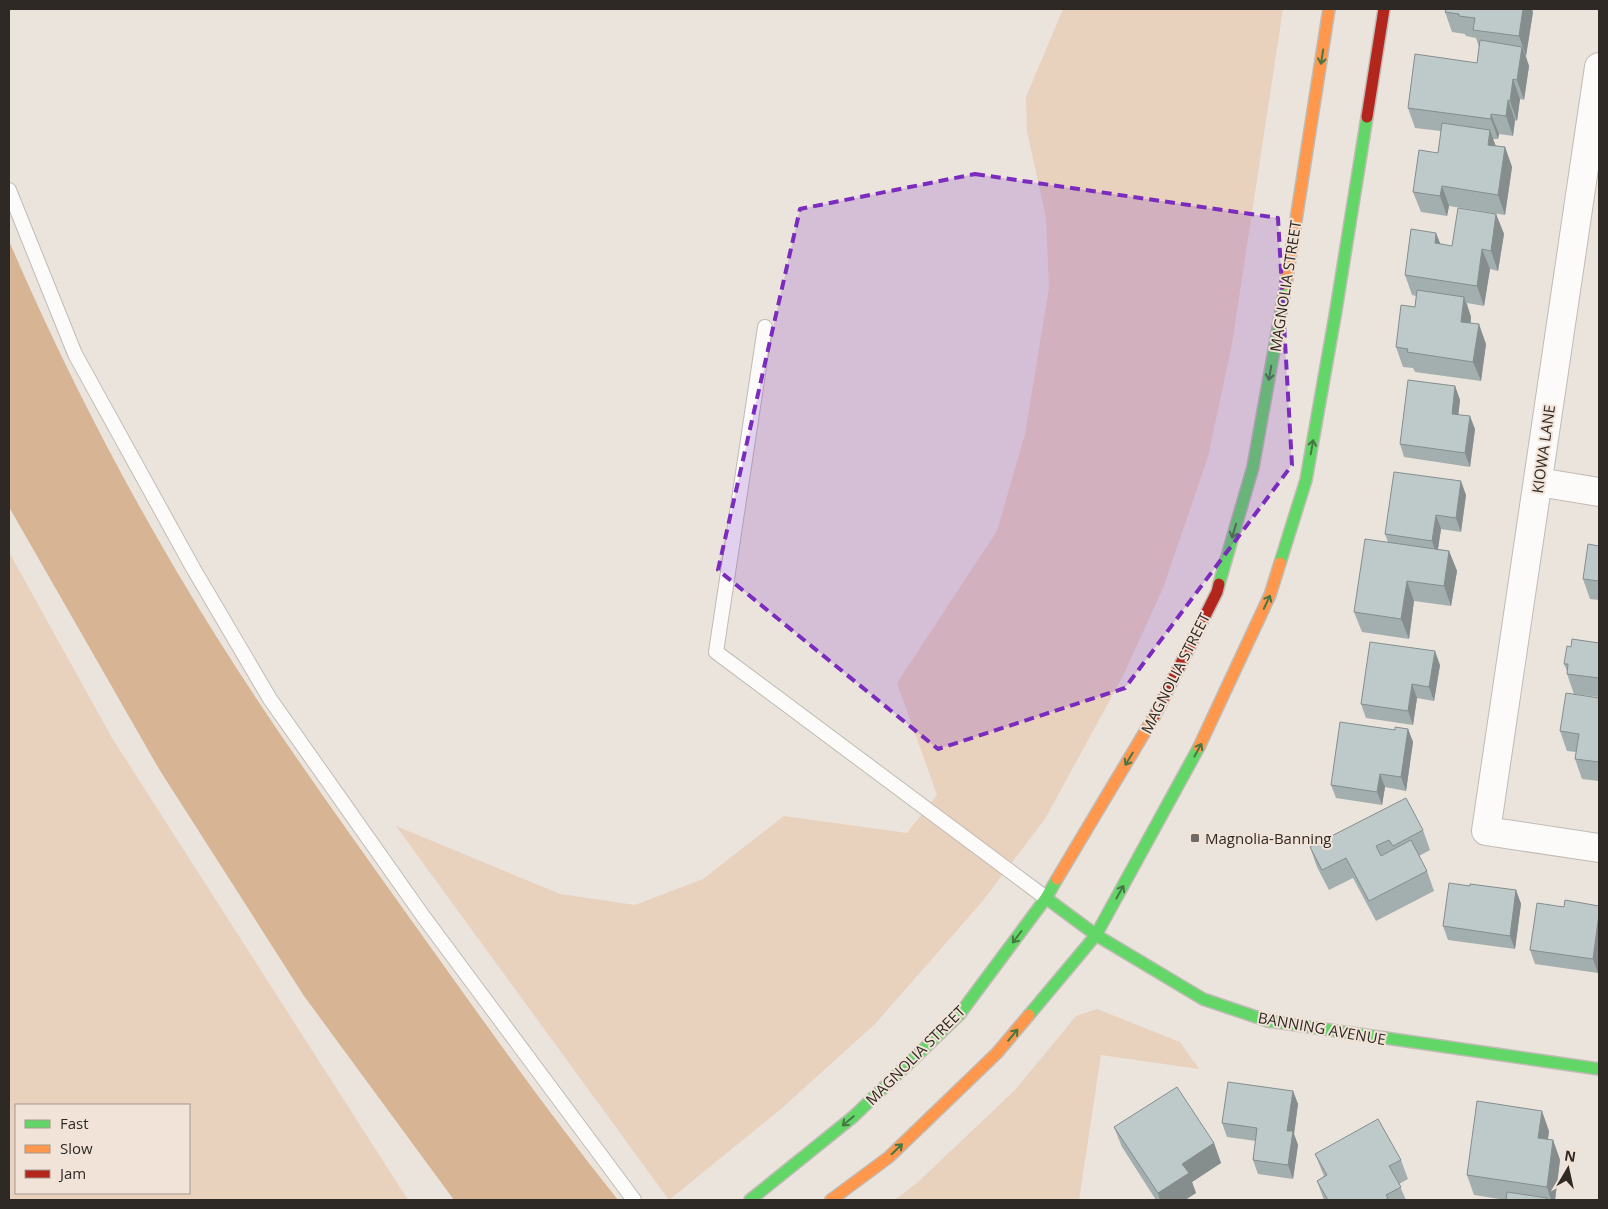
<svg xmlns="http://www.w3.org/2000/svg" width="1608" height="1209" viewBox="0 0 1608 1209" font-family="'Open Sans',sans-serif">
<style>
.green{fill:#e8d1bd;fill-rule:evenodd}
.water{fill:#d7b494}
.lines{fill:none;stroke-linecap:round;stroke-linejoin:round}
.lane-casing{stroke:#c1bbb5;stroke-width:16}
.street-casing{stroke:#c1bbb5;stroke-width:30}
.fast-casing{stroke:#c1bbb5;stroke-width:14}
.slow-casing{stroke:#c1bbb5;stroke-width:14}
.jam-casing{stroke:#c1bbb5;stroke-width:14}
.lane{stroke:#fcfbfa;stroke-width:14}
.street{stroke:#fcfbfa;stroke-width:28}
.fast{stroke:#63d668;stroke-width:11}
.slow{stroke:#ff974d;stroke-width:11}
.jam{stroke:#b3261e;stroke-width:11}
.wall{fill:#a3aeae}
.shaded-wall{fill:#858d8d}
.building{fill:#becaca;stroke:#858d8d}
.oneway{stroke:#467743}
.marked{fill:#7b2cbf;fill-opacity:0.2;stroke:#7b2cbf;stroke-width:4;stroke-dasharray:10 6;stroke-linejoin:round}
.poi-dot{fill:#706a65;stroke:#f1e3d7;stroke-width:2}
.labels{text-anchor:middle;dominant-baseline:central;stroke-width:4;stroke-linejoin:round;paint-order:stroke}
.street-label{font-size:15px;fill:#2e2925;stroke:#f1e3d7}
.poi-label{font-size:15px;fill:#2e2925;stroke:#f1e3d7;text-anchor:start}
</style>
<rect width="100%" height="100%" fill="#ebe4dd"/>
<!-- green -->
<g class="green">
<path d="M1063 9H1283L1232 344 1208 457 1163 588 1123 676 1045 819 981 903 875 1024 781 1109 669 1200 396 826 560 894 635 905 703 879 784 816 907 833 937 795 897 683 997 531 1025 434 1049 288 1046 217 1027 132 1026 97Z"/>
<path d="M9 552 112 738 408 1200H9ZM16 1105H189V1193H16Z"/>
<path d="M1097 1009 1180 1042 1199 1069 1101 1055 1079 1200H895L918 1182 1015 1090 1076 1016Z"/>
</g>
<!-- water -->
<path class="water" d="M9 241C68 378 137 510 216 636 275 730 340 820 404 910 474 1008 543 1106 618 1200H454L304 996 159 769 9 507Z"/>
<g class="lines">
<!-- lane casing -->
<g class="lane-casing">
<g id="lane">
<path d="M9 190 75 354 193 568 270 699 423 916 634 1200"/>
<path d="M765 327 716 652 1046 898"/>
</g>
</g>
<!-- street casing -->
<g class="street-casing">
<g id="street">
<path d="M1599 67 1486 831 1599 848"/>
<path d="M1538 482 1599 492"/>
</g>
</g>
<!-- fast casing -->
<g class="fast-casing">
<g id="fast">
<path d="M1280 563 1306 480 1335 316 1367 117"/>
<path d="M1219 584 1253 467 1286 284"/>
<path d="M1046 898 1096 935 1203 999 1268 1021 1599 1069"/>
<path d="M1029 1015 1096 935 1199 747"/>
<path d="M750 1200 853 1117 959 1015 1046 898 1057 879"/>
</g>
</g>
<!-- slow casing -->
<g class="slow-casing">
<g id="slow">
<path d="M1286 284 1329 9"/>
<path d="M1199 747 1270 595 1280 563"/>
<path d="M1057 879 1155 715"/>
<path d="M831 1200 889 1157 997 1053 1029 1015"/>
</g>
</g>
<!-- jam casing -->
<g class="jam-casing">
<g id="jam">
<path d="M1367 117 1384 9"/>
<path d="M1155 715 1217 592 1219 584"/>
</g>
</g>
<!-- lane -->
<use href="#lane" class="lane"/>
<!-- street -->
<use href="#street" class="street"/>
<!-- fast -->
<use href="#fast" class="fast"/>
<!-- slow -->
<use href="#slow" class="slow"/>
<!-- jam -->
<use href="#jam" class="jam"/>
</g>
<!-- wall -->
<g class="wall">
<path d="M1445 12H1533L1526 56 1529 66 1524 100 1520 99 1517 121 1515 120 1513 136 1499 134 1498 139H1493L1496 146 1505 147 1512 167 1505 215 1449 206 1447 216 1421 212 1413 192 1438 153 1441 131 1415 128 1408 108 1477 63 1479 47 1476 38 1466 36 1465 34 1452 32Z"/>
<path d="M1496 214 1504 234 1498 271 1490 269 1484 306 1467 303 1471 317V323L1486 344 1481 381 1415 372 1413 368 1403 367 1396 347 1415 307 1416 296 1412 295 1405 275 1436 233 1440 244 1452 246Z"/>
<path d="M1455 386 1460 400 1458 414 1475 429 1470 467 1404 457 1400 444Z"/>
<path d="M1466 495 1461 532 1441 529 1438 549 1449 551 1457 571 1451 606 1414 601 1409 639 1362 632 1354 612 1388 542 1385 534Z"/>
<path d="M1599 546V600L1590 599 1583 579Z"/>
<path d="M1599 643V697L1574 694 1567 674V671L1564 664 1571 647Z"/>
<path d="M1440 665 1434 701 1417 698 1413 725 1366 718 1361 704Z"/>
<path d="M1599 698V781L1582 779 1575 759 1576 752 1567 751 1560 731Z"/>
<path d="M1408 729 1413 742 1406 791 1385 787 1382 805 1336 798 1331 785 1395 730Z"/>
<path d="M1423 830 1430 850 1419 856 1427 871 1434 891 1376 921 1353 878 1329 890 1317 867 1310 847Z"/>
<path d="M1516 890 1521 904 1515 949 1448 940 1443 926Z"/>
<path d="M1599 906V962L1598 973 1535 964 1530 950 1564 907Z"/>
<path d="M1293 1091 1298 1104 1294 1134 1298 1145 1293 1179 1258 1174 1253 1160 1256 1141 1227 1137 1222 1123Z"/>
<path d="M1114 1127 1214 1143 1221 1163 1192 1182 1196 1193 1185 1200H1156L1122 1147Z"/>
<path d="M1549 1131 1548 1139 1553 1140 1560 1160 1555 1200H1506L1474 1195 1467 1175Z"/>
<path d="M1315 1154 1401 1160 1408 1179 1399 1184 1406 1200H1324L1317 1181 1324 1176Z"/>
</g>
<!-- shaded-wall -->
<g class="shaded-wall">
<path d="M1523 9H1532L1533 12 1526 56 1519 36Z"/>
<path d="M1522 47 1529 66 1524 100 1517 80Z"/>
<path d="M1513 79 1520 99 1517 121 1510 101Z"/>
<path d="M1508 100 1515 120 1513 136 1506 116Z"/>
<path d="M1491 114 1499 134 1498 139 1491 119Z"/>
<path d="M1490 130 1497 150 1488 145Z"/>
<path d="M1505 147 1512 167 1505 215 1498 195Z"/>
<path d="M1442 186 1449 206 1447 216 1440 196Z"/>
<path d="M1496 214 1504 234 1498 271 1491 251Z"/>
<path d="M1436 233 1444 253 1435 243Z"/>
<path d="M1482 249 1490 269 1484 306 1477 286Z"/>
<path d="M1464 297 1471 317 1468 342 1461 322Z"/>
<path d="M1479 324 1486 344 1481 381 1473 362Z"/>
<path d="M1455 386 1460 400 1457 427 1452 414Z"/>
<path d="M1470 416 1475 429 1470 467 1465 453Z"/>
<path d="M1461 481 1466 495 1461 532 1456 518Z"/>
<path d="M1436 515 1441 529 1437 555 1432 541Z"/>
<path d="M1449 551 1457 571 1451 606 1444 586Z"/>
<path d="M1407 581 1414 601 1409 639 1401 619Z"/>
<path d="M1435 651 1440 665 1434 701 1429 687Z"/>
<path d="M1412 684 1417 698 1413 725 1408 711Z"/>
<path d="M1408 729 1413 742 1406 791 1401 777Z"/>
<path d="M1380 774 1385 787 1382 805 1377 792Z"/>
<path d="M1516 890 1521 904 1515 949 1510 936Z"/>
<path d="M1599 914V962L1598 973 1593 959Z"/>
<path d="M1293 1091 1298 1104 1294 1134 1298 1145 1293 1179 1288 1165 1287 1131Z"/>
<path d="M1542 1111 1549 1131 1545 1158 1538 1138Z"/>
<path d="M1553 1140 1560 1160 1555 1200H1551L1547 1187Z"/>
<path d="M1214 1143 1221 1163 1192 1182 1196 1193 1185 1200H1160L1158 1193 1182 1164Z"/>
</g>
<!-- building -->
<g class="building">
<path d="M1446 9H1523L1519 36 1473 30 1475 18 1459 16V14L1445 12Z"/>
<path d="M1480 40 1522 47 1517 80 1513 79 1510 101 1508 100 1506 116 1491 114V119L1408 108 1415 54 1477 63Z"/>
<path d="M1442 123 1490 130 1488 145 1505 147 1498 195 1442 186 1440 196 1413 192 1419 150 1438 153Z"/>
<path d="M1458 208 1496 214 1491 251 1482 249 1477 286 1405 275 1411 229 1436 233 1435 243 1452 246Z"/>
<path d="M1417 290 1464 297 1461 322 1479 324 1473 362 1407 352 1408 349 1396 347 1401 305 1415 307Z"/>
<path d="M1408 380 1455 386 1452 414 1470 416 1465 453 1400 444Z"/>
<path d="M1394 472 1461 481 1456 518 1436 515 1432 541 1385 534Z"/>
<path d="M1365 539 1449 551 1444 586 1407 581 1401 619 1354 612Z"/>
<path d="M1588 544 1599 546V581L1583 579Z"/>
<path d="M1572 639 1599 643V678L1567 674 1568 664H1564L1567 646 1571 647Z"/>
<path d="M1370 642 1435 651 1429 687 1412 684 1408 711 1361 704Z"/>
<path d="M1566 693 1599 698V762L1575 759 1579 734 1560 731Z"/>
<path d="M1340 722 1395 730V727L1408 729 1401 777 1380 774 1377 792 1331 785Z"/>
<path d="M1406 798 1423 830 1393 846 1389 840 1376 846 1381 856 1411 840 1427 871 1369 901 1346 858 1322 870 1310 847Z"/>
<path d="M1449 883 1470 886V884L1516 890 1510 936 1443 926Z"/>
<path d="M1565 900 1599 906V914L1593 959 1530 950 1537 903 1564 907Z"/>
<path d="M1228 1082 1293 1091 1287 1131H1293L1288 1165 1253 1160 1257 1128 1222 1123Z"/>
<path d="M1177 1087 1214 1143 1182 1164 1189 1173 1158 1193 1114 1127Z"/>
<path d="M1477 1101 1542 1111 1538 1138 1553 1140 1547 1187 1467 1175Z"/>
<path d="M1378 1119 1401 1160 1389 1166 1401 1187 1386 1195 1388 1198 1385 1200H1328L1317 1181 1327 1175 1315 1154Z"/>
<path d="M1507 1192 1547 1198 1546 1200H1506Z"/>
</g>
<!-- one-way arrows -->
<defs><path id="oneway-shaft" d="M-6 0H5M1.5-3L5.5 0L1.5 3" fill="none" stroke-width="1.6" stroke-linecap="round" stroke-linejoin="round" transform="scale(1.25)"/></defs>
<g class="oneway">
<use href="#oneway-shaft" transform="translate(1322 57) rotate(99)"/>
<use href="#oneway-shaft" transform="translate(1270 373) rotate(100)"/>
<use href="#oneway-shaft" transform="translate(1312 447) rotate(-80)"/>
<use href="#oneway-shaft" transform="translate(1234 531) rotate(106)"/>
<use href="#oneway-shaft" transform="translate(1267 602) rotate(-65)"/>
<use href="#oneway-shaft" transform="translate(1198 750) rotate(-61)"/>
<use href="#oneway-shaft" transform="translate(1129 759) rotate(121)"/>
<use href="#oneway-shaft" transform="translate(1120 892) rotate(-61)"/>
<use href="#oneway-shaft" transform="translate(1017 937) rotate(127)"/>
<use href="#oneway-shaft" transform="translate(1013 1035) rotate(-50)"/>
<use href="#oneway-shaft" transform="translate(848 1121) rotate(140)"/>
<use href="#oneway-shaft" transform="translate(897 1149) rotate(-44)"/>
</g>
<!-- marked area -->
<path class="marked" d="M975 174 1278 218 1292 465 1125 688 938 749 718 570 800 209Z"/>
<!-- markers -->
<rect class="poi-dot" x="1190" y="833" width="10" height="10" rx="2.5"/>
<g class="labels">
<!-- street labels -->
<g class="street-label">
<text transform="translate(1285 286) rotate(-81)">MAGNOLIA STREET</text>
<text transform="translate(1543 449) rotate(-82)">KIOWA LANE</text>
<text transform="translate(1175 673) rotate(-63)">MAGNOLIA STREET</text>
<text transform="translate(1322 1028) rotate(10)">BANNING AVENUE</text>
<text transform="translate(915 1055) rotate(-45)">MAGNOLIA STREET</text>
</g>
<!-- poi labels -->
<g class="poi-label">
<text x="1205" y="838">Magnolia-Banning</text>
</g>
</g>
<!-- border -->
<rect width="1608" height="1209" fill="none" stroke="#2e2925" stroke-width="20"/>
<!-- legend -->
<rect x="15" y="1104" width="175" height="90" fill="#f1e3d7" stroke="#a39990"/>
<rect x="25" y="1120" width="25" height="8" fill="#63d668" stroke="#a39990"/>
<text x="60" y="1129" font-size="15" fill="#2e2925">Fast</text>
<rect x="25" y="1145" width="25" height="8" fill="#ff974d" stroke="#a39990"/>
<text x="60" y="1154" font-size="15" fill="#2e2925">Slow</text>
<rect x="25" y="1170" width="25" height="8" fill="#b3261e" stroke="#a39990"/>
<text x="60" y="1179" font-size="15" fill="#2e2925">Jam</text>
<!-- north arrow -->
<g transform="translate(1568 1169) rotate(9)" stroke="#f1e3d7" stroke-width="4" paint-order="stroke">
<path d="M0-4L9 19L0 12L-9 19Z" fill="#2e2925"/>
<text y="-8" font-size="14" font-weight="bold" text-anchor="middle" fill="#2e2925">N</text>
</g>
</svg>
